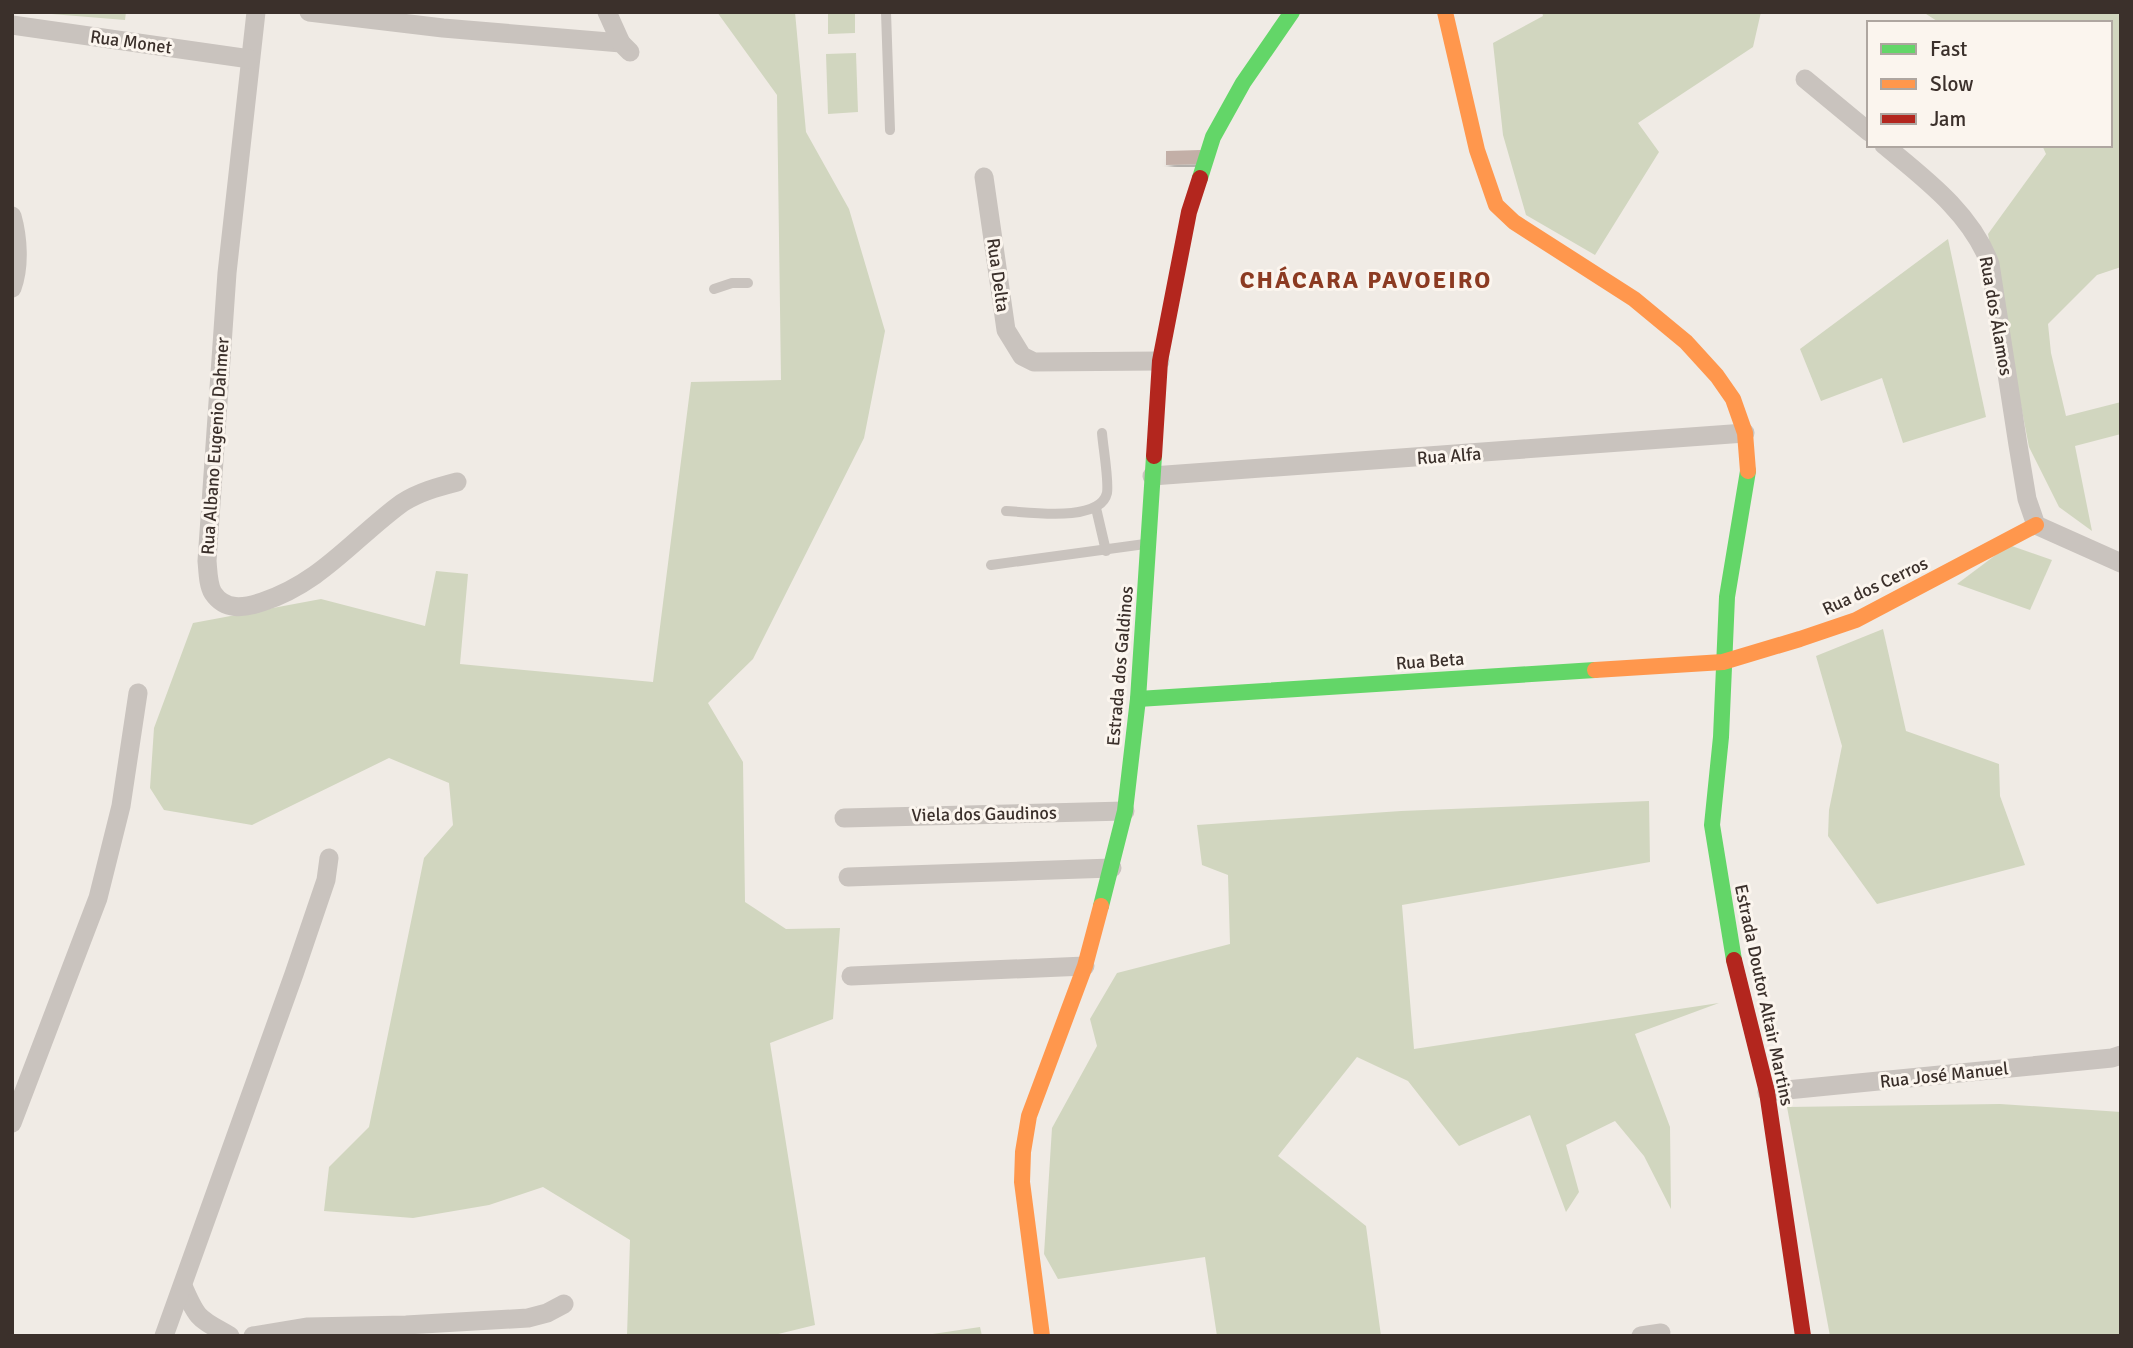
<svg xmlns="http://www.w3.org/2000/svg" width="2133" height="1348" viewBox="0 0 2133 1348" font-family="Signika,sans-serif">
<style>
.green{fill:#d1d6bf}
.building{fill:#c3afa7;filter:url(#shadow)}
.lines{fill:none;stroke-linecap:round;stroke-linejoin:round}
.lane{stroke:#c9c3be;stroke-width:10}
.street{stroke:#c9c3be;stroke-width:19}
.fast{stroke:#63d668;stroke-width:16}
.slow{stroke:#ff974d;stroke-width:16}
.jam{stroke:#b3261e;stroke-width:16}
.labels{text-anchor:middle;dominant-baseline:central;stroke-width:6;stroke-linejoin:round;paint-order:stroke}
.street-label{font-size:18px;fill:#3b302b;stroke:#fbf5ee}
.district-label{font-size:24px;font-weight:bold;letter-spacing:2px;fill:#8c3b22;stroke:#fbf5ee}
</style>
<defs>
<filter id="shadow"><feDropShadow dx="4.5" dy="8" stdDeviation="3.5" flood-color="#0004"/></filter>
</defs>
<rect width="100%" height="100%" fill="#f0ebe5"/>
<!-- green -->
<g class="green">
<path d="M27 12H126L125 20Z"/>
<path d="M717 12H795L806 132 849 209 885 331 864 438 753 659 708 703 743 762 745 902 786 929 840 928 833 1019 770 1043 815 1325 770 1336H627L630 1240 543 1187 489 1205 413 1218 324 1211 329 1167 369 1127 424 858 453 825 449 783 389 758 252 825 164 810 150 788 154 728 193 623 321 599 425 626 436 571 468 574 460 664 653 682 691 382 781 380 777 95Z"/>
<path d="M828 12H855V33L828 34Z"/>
<path d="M1542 12H1761L1753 47 1638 123 1659 152 1595 255 1526 215 1503 135 1493 43 1543 16Z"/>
<path d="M1923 12H2121V267L2097 275 2048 324 2051 353 2066 416 2121 402V434L2075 446 2092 531 2059 507 2029 447 1988 234 2046 154 2042 145H2110V23H1940Z"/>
<path d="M856 53 858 112 828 114 826 54Z"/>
<path d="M1948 239 1986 417 1903 443 1882 378 1821 401 1800 349Z"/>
<path d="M2009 545 2052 560 2030 610 1957 584Z"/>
<path d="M1883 629 1906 731 1999 764 2000 796 2025 865 1877 904 1828 836 1829 810 1842 746 1816 656Z"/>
<path d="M1649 801 1650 862 1402 905 1414 1049 1719 1003 1635 1034 1670 1127 1671 1209 1644 1156 1615 1121 1566 1145 1579 1192 1566 1212 1530 1115 1459 1146 1408 1081 1357 1057 1278 1156 1366 1226 1381 1336H1217L1205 1257 1058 1279 1044 1254 1052 1128 1097 1046 1090 1019 1117 973 1230 944 1228 875 1202 865 1197 825 1401 811Z"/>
<path d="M2000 1104 2121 1112V1336H1830L1787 1107Z"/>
<path d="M980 1327 982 1336H919Z"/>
</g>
<!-- building -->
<path class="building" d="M1201 150 1197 164 1166 165V151Z"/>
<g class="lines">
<!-- lane -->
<g class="lane">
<path d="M886 12 890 130"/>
<path d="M714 289 732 283H748"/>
<path d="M1096 508 1106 551"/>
<path d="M1006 511C1029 512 1100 523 1107 493 1109 480 1103 447 1102 433"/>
<path d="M991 565 1145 544"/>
</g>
<!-- street -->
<g class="street">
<path d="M256 12 227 273 207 561C208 571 208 585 213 593 225 611 244 608 262 602 321 583 354 538 402 503 419 492 438 487 457 482"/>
<path d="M309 12 443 28 621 43 630 52"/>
<path d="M607 12 621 43"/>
<path d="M12 25 250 59"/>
<path d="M1805 79 1869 132"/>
<path d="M1884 145C1925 179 1971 213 1990 264L2018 445 2027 499 2036 525 2121 563"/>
<path d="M984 177 1006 330 1022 356 1034 362 1160 361"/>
<path d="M12 216C18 237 20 267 12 288"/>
<path d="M1152 476 1745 433"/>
<path d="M844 818 1125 811"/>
<path d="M848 877 1112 868"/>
<path d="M851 976 1085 966"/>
<path d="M1767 1092 2112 1058 2121 1055"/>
<path d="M12 1123 98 898 121 806 138 693"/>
<path d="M183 1286C198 1321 199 1318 230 1336"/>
<path d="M164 1336 294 974 326 880 329 858"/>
<path d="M253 1336 308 1327 406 1325 528 1318 547 1313 564 1304"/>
<path d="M1641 1336 1661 1333"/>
</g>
<!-- fast -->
<g class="fast">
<path d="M1200 178 1213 137 1243 83 1292 12"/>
<path d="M1138 699 1595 670"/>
<path d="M1101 906 1125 811 1138 699 1154 456"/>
<path d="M1734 960 1712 825 1721 737 1727 597 1748 471"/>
</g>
<!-- slow -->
<g class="slow">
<path d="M1445 12 1477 150 1496 205 1514 222 1634 299 1686 342 1717 376 1733 399 1745 433 1748 471"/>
<path d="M1595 670 1723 662 1800 639 1856 620 2036 525"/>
<path d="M1042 1336 1022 1182 1023 1152 1029 1116 1085 966 1101 906"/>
</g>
<!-- jam -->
<g class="jam">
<path d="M1154 456 1160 361 1189 212 1200 178"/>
<path d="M1734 960 1767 1092 1803 1336"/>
</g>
</g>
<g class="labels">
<!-- street labels -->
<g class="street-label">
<text transform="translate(131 42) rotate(8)">Rua Monet</text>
<text transform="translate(998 275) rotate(82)">Rua Delta</text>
<text transform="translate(1996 316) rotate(80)">Rua dos Álamos</text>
<text transform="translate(215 446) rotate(-86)">Rua Albano Eugenio Dahmer</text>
<text transform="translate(1449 456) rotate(-4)">Rua Alfa</text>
<text transform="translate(1875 586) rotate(-25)">Rua dos Cerros</text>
<text transform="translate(1430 661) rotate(-4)">Rua Beta</text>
<text transform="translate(1120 666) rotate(-85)">Estrada dos Galdinos</text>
<text transform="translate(984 814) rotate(-1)">Viela dos Gaudinos</text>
<text transform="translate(1764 995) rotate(78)">Estrada Doutor Altair Martins</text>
<text transform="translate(1944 1075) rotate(-6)">Rua José Manuel</text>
</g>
<!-- district labels -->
<g class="district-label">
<text x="1366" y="280">CHÁCARA PAVOEIRO</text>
</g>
</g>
<!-- border -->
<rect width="2133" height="1348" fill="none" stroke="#3b302b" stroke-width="28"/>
<!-- legend -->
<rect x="1867" y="21" width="245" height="126" fill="#fbf5ee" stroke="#aea6a0" stroke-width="2"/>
<rect x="1881" y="44" width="35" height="10" fill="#63d668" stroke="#aea6a0" stroke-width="2"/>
<text x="1930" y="56" font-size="21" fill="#3b302b">Fast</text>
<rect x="1881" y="79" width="35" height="10" fill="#ff974d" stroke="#aea6a0" stroke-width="2"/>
<text x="1930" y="91" font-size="21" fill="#3b302b">Slow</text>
<rect x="1881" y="114" width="35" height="10" fill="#b3261e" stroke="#aea6a0" stroke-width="2"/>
<text x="1930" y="126" font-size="21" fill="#3b302b">Jam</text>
</svg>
